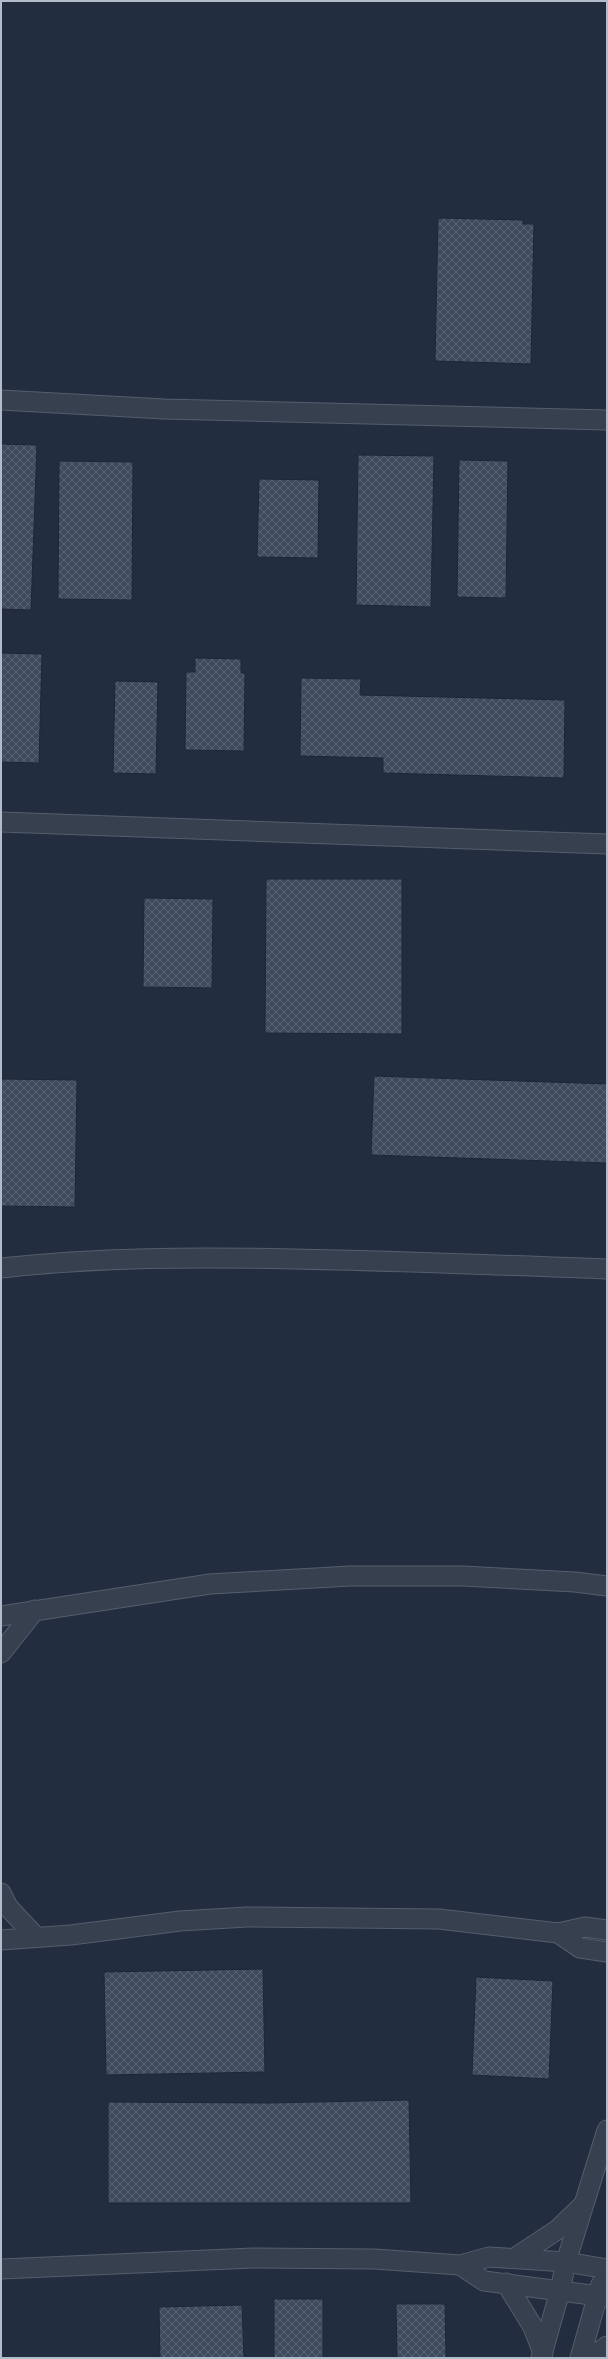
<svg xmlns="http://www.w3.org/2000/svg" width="608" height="2359" viewBox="0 0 608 2359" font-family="'Space Grotesk',sans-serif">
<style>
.building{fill:url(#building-cross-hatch);stroke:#1d2736}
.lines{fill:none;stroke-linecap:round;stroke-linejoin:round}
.minor-casing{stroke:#545e6d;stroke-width:21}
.minor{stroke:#36404f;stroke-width:19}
</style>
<defs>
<pattern id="building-cross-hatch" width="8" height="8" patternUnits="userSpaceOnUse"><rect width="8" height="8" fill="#3e4b5f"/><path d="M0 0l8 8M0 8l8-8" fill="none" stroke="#586375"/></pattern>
</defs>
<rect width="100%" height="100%" fill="#222e3f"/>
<!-- building -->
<g class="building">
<path d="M438 218 523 220V224H534L531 364 435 361Z"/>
<path d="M1 444 37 445 31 610 1 609Z"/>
<path d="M358 455 434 456 431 607 356 605Z"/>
<path d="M459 460 508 461 506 598 457 597Z"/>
<path d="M59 461 133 462 132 600 58 599Z"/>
<path d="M259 479 319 480 318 558 257 557Z"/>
<path d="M1 653 42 654 39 763 1 762Z"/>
<path d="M195 658 241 659V673H245L244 751 185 750 186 672H195Z"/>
<path d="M301 678 361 679 360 695 565 700 564 778 383 773V758L300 756Z"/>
<path d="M115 681 158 682 156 774 113 773Z"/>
<path d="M266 879H402V1034L265 1033Z"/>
<path d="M144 898 213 899 212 988 143 987Z"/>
<path d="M374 1076 607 1084V1163L371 1155Z"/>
<path d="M1 1079 77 1080 75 1207 1 1206Z"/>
<path d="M263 1969 265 2072 106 2075 104 1972Z"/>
<path d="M476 1977 553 1981 549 2079 472 2075Z"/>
<path d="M409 2100 411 2203H108V2102L269 2103Z"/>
<rect x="274" y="2299" width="49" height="59"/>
<path d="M396 2304H445L446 2358H397Z"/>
<path d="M242 2305 244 2358H160L159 2307Z"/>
</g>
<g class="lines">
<!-- minor casing -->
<g class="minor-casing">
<g id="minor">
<path d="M1 400 164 409 607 420"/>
<path d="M1 822 607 844"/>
<path d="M1 1268C99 1257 195 1257 293 1259 398 1261 502 1265 607 1269"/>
<path d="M1 1616 210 1584 350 1576H463L575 1582 607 1586"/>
<path d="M1 1653 35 1610"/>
<path d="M1 1893 8 1907 36 1937"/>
<path d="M558 1933 580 1948 607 1952"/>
<path d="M1 1940 71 1935 180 1921 247 1917 439 1919 558 1933 585 1927 607 1930"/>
<path d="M516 2257 557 2230 583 2205"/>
<path d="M460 2265 484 2281 607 2297"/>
<path d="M1 2269 253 2258 374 2259 460 2265 489 2257 566 2262 607 2269"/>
<path d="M506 2283 533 2327 543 2353"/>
<path d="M541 2358 560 2291 566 2262 607 2130"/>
<path d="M580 2358 601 2284"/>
<path d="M590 2358 607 2346"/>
</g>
</g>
<!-- minor -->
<use href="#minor" class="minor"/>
</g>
<!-- border -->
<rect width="608" height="2359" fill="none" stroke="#b2bbca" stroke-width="4"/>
</svg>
